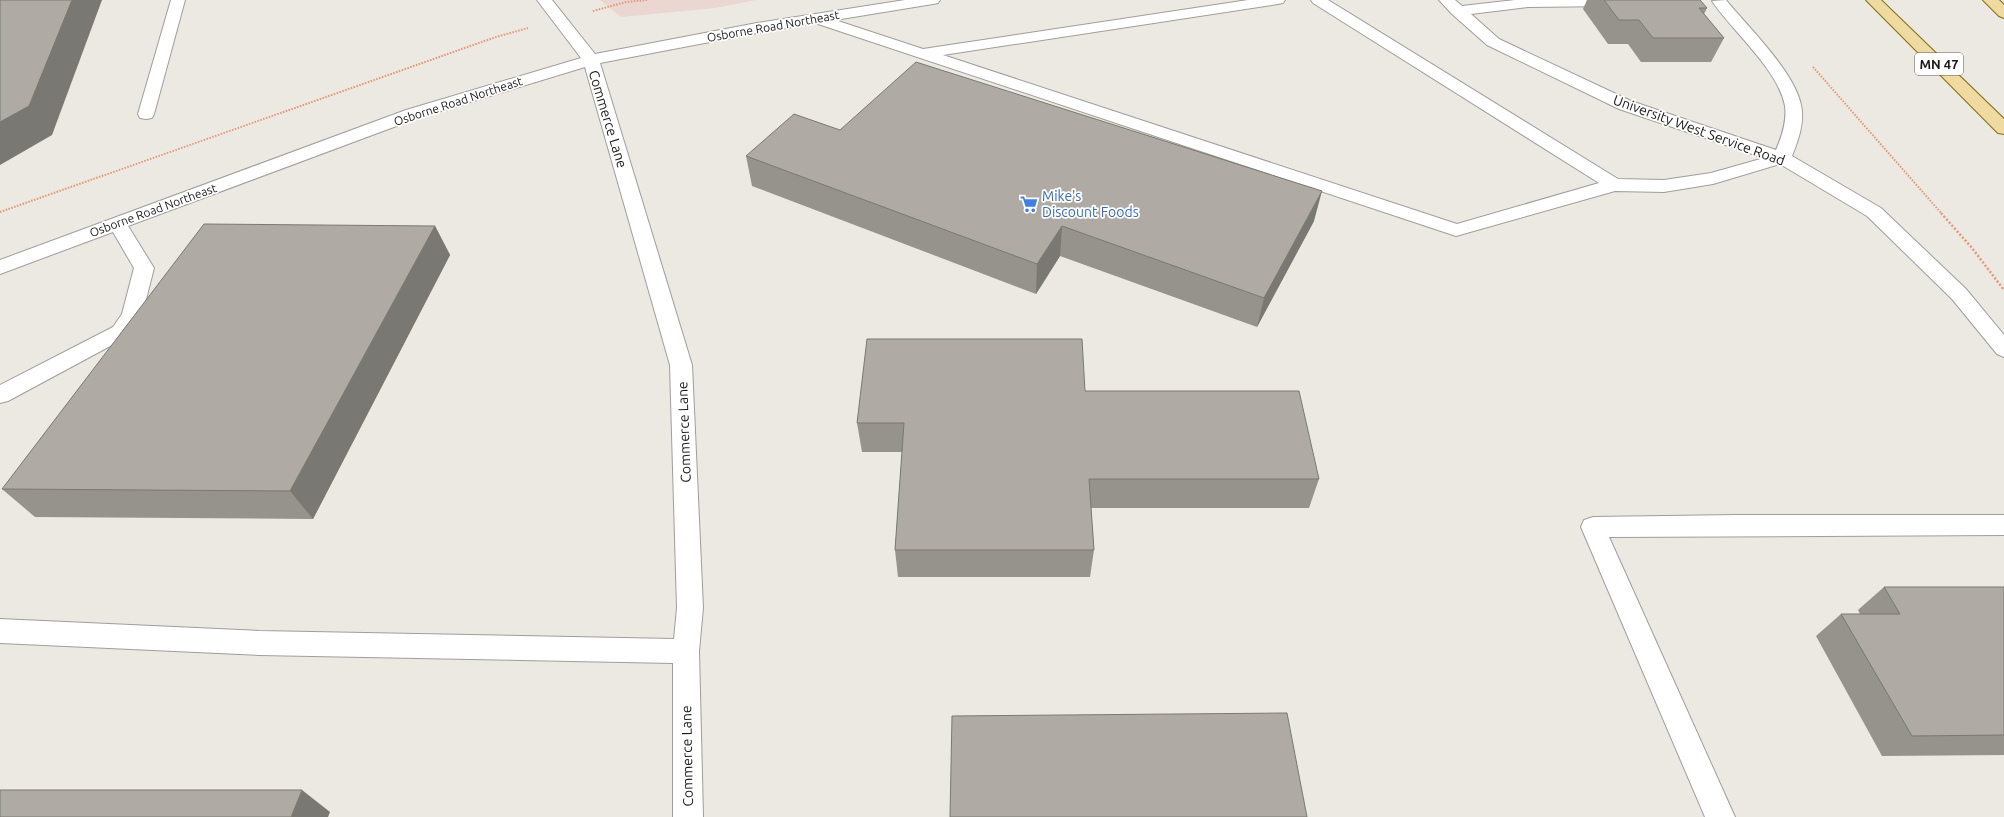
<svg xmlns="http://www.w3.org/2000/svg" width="2004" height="817" viewBox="0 0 2004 817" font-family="Ubuntu,sans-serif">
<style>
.commercial{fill:#ead7d2}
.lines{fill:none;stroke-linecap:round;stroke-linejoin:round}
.minor-casing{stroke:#9e9e9e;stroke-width:2}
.major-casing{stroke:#806e11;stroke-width:2}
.path-far1{stroke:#e89475;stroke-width:2;stroke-dasharray:1.5 1.5;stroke-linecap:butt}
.path{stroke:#e89475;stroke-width:2.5;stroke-dasharray:2 2;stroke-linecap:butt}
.minor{fill:#fff;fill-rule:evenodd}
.major{fill:#efdba1;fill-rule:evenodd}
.wall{fill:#96938d}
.shaded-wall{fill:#7a7873}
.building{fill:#afaba4;stroke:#7a7873}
.labels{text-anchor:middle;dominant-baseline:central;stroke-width:3.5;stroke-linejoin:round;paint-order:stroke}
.far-street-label{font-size:12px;fill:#1a1a1a;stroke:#fff}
.shield{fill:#fff;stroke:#5f5f5f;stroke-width:1}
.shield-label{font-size:13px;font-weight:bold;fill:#1a1a1a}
.street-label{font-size:14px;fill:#1a1a1a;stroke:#fff}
.shop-label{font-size:14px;fill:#366cbe;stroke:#fff;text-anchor:start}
</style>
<rect width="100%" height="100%" fill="#ebe9e1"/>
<!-- commercial -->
<path class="commercial" d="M600 0H756L715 8 621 17Z"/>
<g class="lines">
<!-- minor casing -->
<g class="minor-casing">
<g id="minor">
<path d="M171 0H185L154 114 152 118 146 119 140 118 138 114Z"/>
<path d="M537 0H552L595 54 757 23 905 0H940L938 3 933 4 835 20 923 49 1248 0H1285L1283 3 1278 4 943 55 1457 224 1599 183 1313 3 1311 0H1328L1618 179 1664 180 1711 173 1764 158 1619 109 1487 45 1452 14 1439 0H1455L1462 6 1515 0H1621L1622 2 1620 5 1615 6 1528 7 1471 14 1499 39 1631 101 1776 150C1782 136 1787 121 1785 106 1778 69 1732 31 1712 1L1726 0C1748 27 1794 71 1801 105 1805 122 1798 141 1792 156L1881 208 1966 289 2004 335V357L1997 354 1952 299 1867 216 1780 164 1713 184 1664 192 1615 191 1456 236 815 23 757 33 600 63 692 365 703 608 699 651 703 817H673V663L259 655 0 643V619L259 631 674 639 677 608 670 365 585 67 418 118 128 226 154 268 142 315 127 337 8 401 0 403V385L113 327 122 314 134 268 113 232 0 274V260L406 110 581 58Z"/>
<path d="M1736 515H2004V535L1609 537 1735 817H1705L1581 527 1584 520 1593 517Z"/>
</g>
</g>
<!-- major casing -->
<g class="major-casing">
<g id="major">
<path d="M1866 0H1881L2004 119V134L1998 133Z"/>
<path d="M1983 0H1999L2004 5V18L1999 16Z"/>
</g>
</g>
<!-- path-far1 -->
<g class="path-far1">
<path d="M593 11 626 2 647 0"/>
<path d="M1813 67 1942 214"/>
<path d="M0 212 496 37 528 28"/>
</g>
<!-- path -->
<path class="path" d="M1941 213 1972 248 2004 290"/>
<!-- minor -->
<use href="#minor" class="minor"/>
<!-- major -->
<use href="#major" class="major"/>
</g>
<!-- wall -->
<g class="wall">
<path d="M1587 0H1700L1707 8 1704 14 1724 38 1711 62H1641L1628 44H1608L1583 9Z"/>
<path d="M840 130 1314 221 1257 327 1060 256 1036 294 752 186 746 156Z"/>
<path d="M435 226 450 255 313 519 35 517 2 489Z"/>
<path d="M1085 391 1319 479 1309 508H1091L1094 550 1090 577H898L895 550 902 452H862L857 423Z"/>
<path d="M1884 587H2004V755L1882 756 1816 636 1841 614H1860L1858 610Z"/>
</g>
<!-- shaded-wall -->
<g class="shaded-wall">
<path d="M72 0H102L52 135 0 165V122Z"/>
<path d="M1322 191 1314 221 1257 327 1264 298Z"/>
<path d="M435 226 450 255 313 519 290 491Z"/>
<path d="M1062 226 1060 256 1036 294 1037 264Z"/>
<path d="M302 790 330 812 328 817H291Z"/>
</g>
<!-- building -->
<g class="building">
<path d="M0 0H72L29 106 0 122Z"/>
<path d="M1604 0H1700L1707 8H1699L1724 38H1653L1639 20H1619Z"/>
<path d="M916 62 1322 191 1264 298 1062 226 1037 264 746 156 794 114 840 130Z"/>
<path d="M204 224 435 226 290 491 2 489Z"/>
<path d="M867 339H1082L1085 391H1299L1319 479H1089L1094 550H895L904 423H857Z"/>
<path d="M1884 587H2004V735L1912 736 1841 614H1900Z"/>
<path d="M1287 713 1307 817H950L952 716Z"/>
<path d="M0 790H302L291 817H0Z"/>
</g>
<!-- icons -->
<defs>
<g id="supermarket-bare" transform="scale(1.38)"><path d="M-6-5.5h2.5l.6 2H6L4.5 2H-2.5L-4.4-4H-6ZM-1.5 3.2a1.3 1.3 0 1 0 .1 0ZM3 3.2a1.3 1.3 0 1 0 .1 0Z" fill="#3f7fe0" stroke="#fff" stroke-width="2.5" paint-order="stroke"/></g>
</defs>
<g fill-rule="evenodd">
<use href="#supermarket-bare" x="1029" y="204"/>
</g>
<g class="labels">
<!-- far-street labels -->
<g class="far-street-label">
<text transform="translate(773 26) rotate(-10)">Osborne Road Northeast</text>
<text transform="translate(458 101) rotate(-18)">Osborne Road Northeast</text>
<text transform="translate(153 210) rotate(-20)">Osborne Road Northeast</text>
</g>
<!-- shield labels -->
<rect class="shield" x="1915" y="53" width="48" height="22" rx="3"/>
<g class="shield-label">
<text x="1939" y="64">MN 47</text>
</g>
<!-- street labels -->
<g class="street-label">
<text transform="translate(608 119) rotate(73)">Commerce Lane</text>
<text transform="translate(1699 130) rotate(20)">University West Service Road</text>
<text transform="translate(684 432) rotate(-92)">Commerce Lane</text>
<text transform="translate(687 756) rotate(-91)">Commerce Lane</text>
</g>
<!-- shop labels -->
<g class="shop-label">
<text x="1042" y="196">Mike's<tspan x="1042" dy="16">Discount Foods</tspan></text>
</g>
</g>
</svg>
